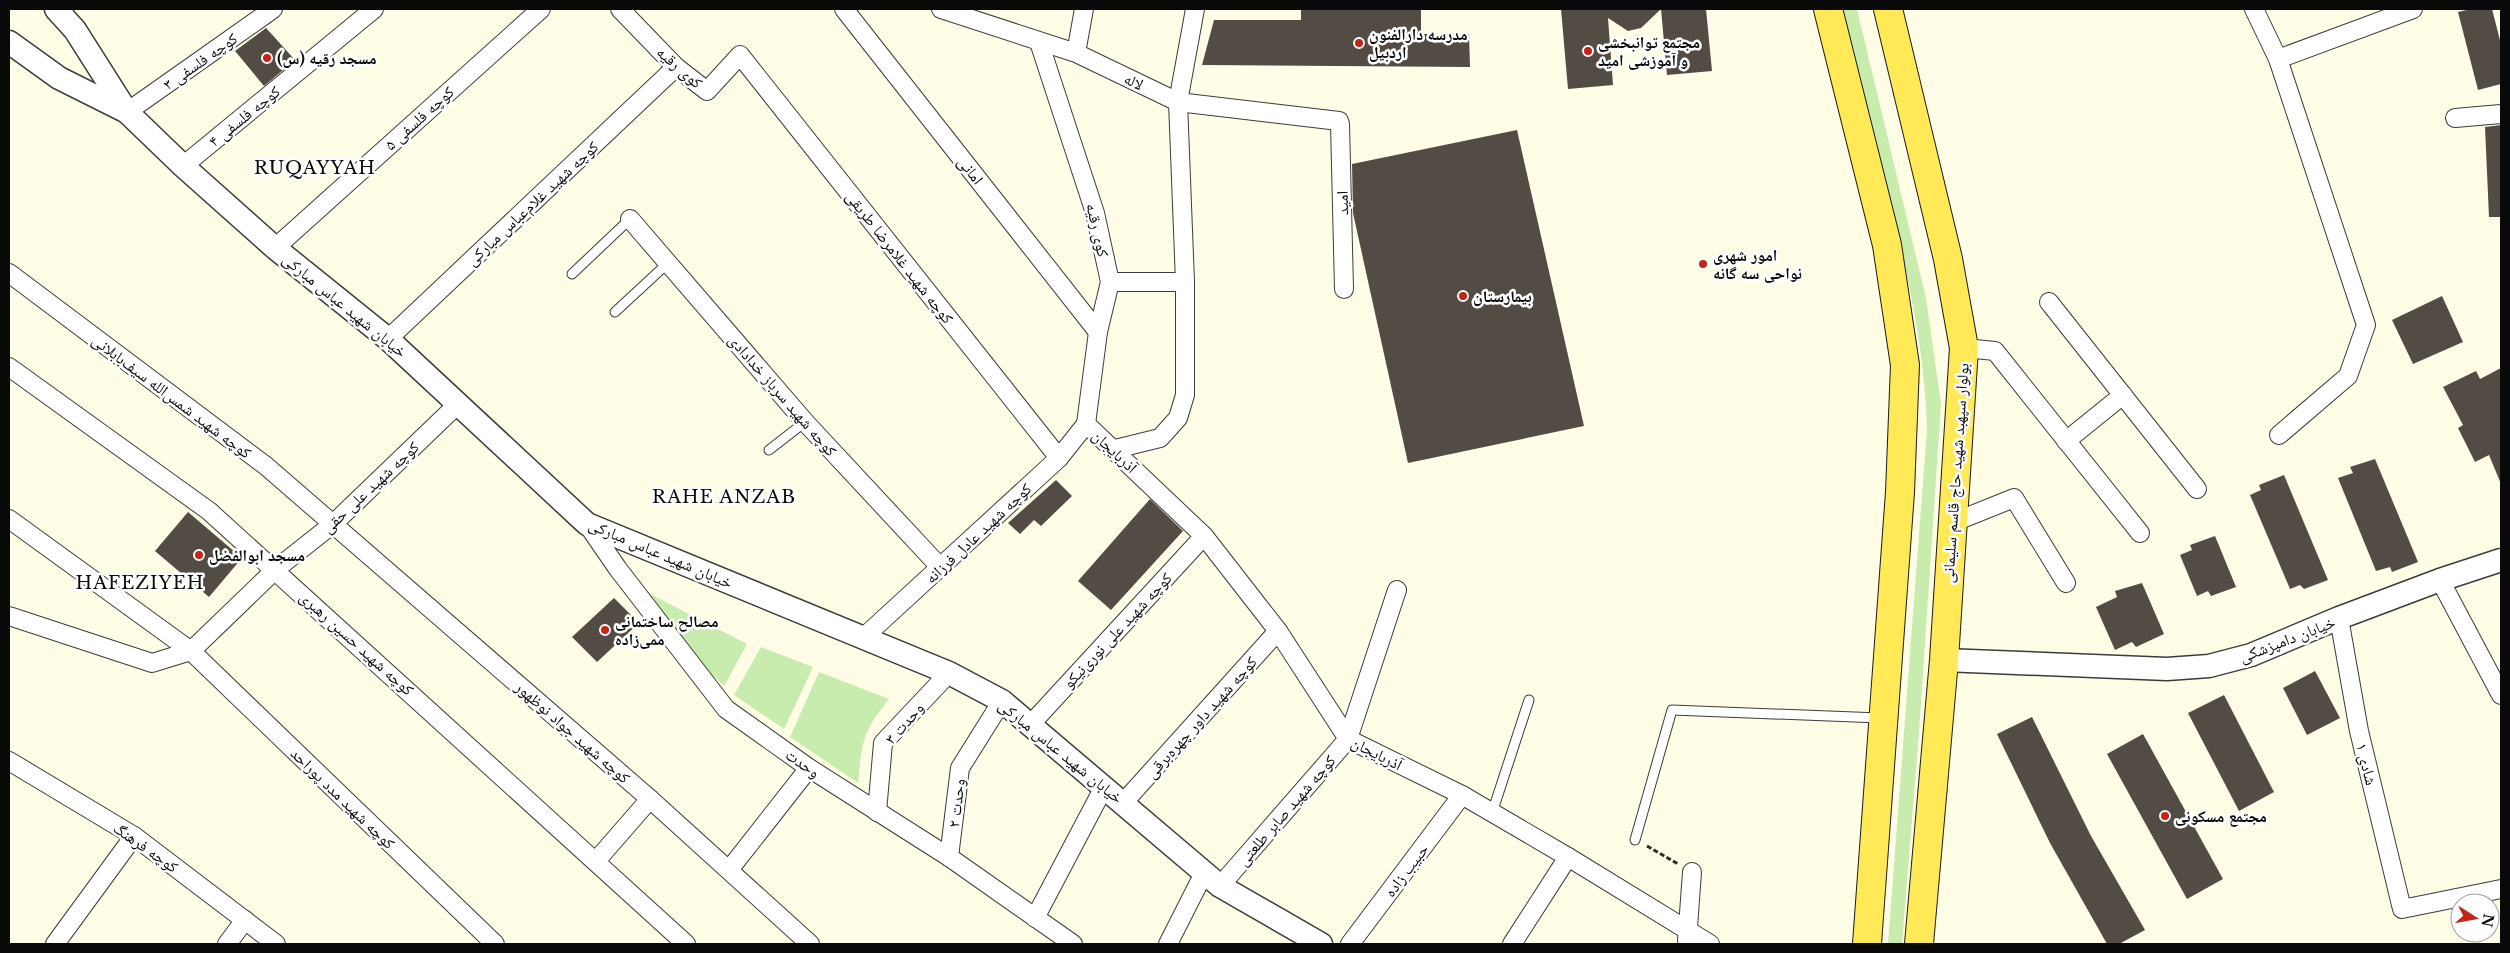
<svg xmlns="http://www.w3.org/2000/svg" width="2510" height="953" viewBox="0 0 2510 953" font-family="'Libre Baskerville','Noto Naskh Arabic',serif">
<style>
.green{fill:#c7ecad}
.building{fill:#534c45}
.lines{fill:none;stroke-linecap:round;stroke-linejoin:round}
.service-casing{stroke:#3c3c3c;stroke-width:11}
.minor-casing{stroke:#3c3c3c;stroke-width:20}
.tertiary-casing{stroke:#3c3c3c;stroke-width:25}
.primary-casing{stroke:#1a1a1a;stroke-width:30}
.path{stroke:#2b2b2b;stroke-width:3;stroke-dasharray:5 2.5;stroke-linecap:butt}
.service{stroke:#fff;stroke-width:9}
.minor{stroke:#fff;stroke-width:18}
.tertiary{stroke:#fff;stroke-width:22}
.primary{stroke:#ffe956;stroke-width:28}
.poi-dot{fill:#c32318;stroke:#fff;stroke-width:2}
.labels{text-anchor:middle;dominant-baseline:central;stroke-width:5;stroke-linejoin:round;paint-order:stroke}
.poi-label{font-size:16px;font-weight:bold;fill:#090909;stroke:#fff;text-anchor:start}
.street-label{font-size:16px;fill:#090909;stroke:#fff}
.neighbourhood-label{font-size:18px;letter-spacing:1px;fill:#090909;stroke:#fff}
</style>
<rect width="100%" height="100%" fill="#fffde6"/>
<!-- green -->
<g class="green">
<path d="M1843 9H1857L1926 298 1941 404 1919 732 1902 944H1888L1927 429C1925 351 1908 277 1890 201 1874 137 1859 73 1843 9Z"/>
<path d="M650 594 747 644 724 686 705 668 649 597Z"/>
<path d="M761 647 813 667 784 729 734 695Z"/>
<path d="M819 672 889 699C862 733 862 742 858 783L790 737Z"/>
</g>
<!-- building -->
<g class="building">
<path d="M1301 9H1421V34H1469L1470 67 1202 65 1214 20H1301Z"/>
<path d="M1561 9H1706L1712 71 1667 75 1661 9 1641 28 1628 31 1608 18 1613 85 1568 89Z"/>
<path d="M2471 9H2492L2501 44V84L2478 90 2458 12Z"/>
<path d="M266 28 295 60 264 86 235 51Z"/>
<path d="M2501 125V217H2489L2485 127Z"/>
<path d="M1517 130 1584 426 1408 463 1353 213 1352 164Z"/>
<path d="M2442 296 2463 342 2413 364 2392 320Z"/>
<path d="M2501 368V484L2489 455 2475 462 2458 428 2463 425 2443 387 2476 371 2480 379Z"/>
<path d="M2375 459 2418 562 2392 572 2390 567 2376 571 2338 478 2353 473 2350 467Z"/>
<path d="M2284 475 2328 580 2304 589 2300 585 2290 589 2250 495 2261 490 2259 485Z"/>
<path d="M1056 480 1072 496 1041 526 1034 520 1020 534 1008 523Z"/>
<path d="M1150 499 1183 531 1111 610 1078 581Z"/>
<path d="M188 512 242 558 209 597 155 551Z"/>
<path d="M2215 536 2236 587 2211 596 2208 591 2197 596 2180 555 2192 550 2190 545Z"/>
<path d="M2142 583 2164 634 2136 647 2132 642 2115 650 2096 607 2117 597 2115 591Z"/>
<path d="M614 598 639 623 597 662 572 637Z"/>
<path d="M2315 671 2340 718 2307 735 2283 688Z"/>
<path d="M2224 695 2274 792 2239 811 2188 713Z"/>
<path d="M2032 717 2091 836 2145 930 2119 944H2107L2050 843 1997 734Z"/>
<path d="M2143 734 2223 879 2187 899 2107 754Z"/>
</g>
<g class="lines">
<!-- service casing -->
<g class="service-casing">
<g id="service">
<path d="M572 274 630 219"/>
<path d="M615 312 669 262"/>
<path d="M769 450 805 422"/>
<path d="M1492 813 1529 700"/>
<path d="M1635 840 1672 710 1880 718"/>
</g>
</g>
<!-- minor casing -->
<g class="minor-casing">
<g id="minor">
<path d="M620 9 676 67 707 91 740 55 1059 458"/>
<path d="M844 9 1098 332"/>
<path d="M941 9 1076 53 1178 102 1339 121 1340 124 1344 289"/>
<path d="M2254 9 2278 59 2366 325 2348 376 2279 435"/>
<path d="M1039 42 1095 213 1110 282 1098 332 1086 424"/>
<path d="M1076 53 1084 9"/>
<path d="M2278 59 2413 9"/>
<path d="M127 112 273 9"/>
<path d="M2455 118 2501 114"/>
<path d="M183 166 374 9"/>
<path d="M630 219 805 422 940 567"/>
<path d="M275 248 541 9"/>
<path d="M9 273 266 466 650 799 810 944"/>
<path d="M1110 282H1185"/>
<path d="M2049 302 2197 489"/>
<path d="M388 339 676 67"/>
<path d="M1964 348 1995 351 2140 533"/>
<path d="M9 367 209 511 686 944"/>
<path d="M1086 424 1204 536 1278 631 1348 739 1462 795 1568 857 1710 944"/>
<path d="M2066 441 2123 395"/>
<path d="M1115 449 1160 438 1178 418 1185 395V282L1178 102 1195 9"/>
<path d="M9 519 191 651 495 944"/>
<path d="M1952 523 2014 498 2066 583"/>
<path d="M587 524 618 569 726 709 809 768 949 857 1073 944"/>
<path d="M2440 580 2501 695"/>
<path d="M9 616 152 663 191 651 276 569 333 524 459 403"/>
<path d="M2339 618 2359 731 2402 909 2501 889"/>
<path d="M864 637 1059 458 1086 424"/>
<path d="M1030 725 1204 536"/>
<path d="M9 761 134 836 276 944"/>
<path d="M1124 802 1278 631"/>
<path d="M877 812 883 743 949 673"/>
<path d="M949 857 960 768 1002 701"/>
<path d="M596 861 650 799"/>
<path d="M729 870 809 768"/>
<path d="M1220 886 1348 739 1397 590"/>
<path d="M1035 918 1104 787"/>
<path d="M1687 941 1692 872"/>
<path d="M55 944 134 836"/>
<path d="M227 944 245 920"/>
<path d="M1168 944 1204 873"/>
<path d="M1350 944 1462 795"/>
<path d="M1512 944 1568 857"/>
</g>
</g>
<!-- tertiary casing -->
<g class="tertiary-casing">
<g id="tertiary">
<path d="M56 9 75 30 127 112"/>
<path d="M9 42 59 78 127 112 183 166 275 248 388 339 587 524 949 673 1002 701 1220 886 1321 944"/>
<path d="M1944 660 2167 669 2209 666 2251 655 2339 618 2440 580 2501 560"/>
</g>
</g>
<!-- primary casing -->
<g class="primary-casing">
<g id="primary">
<path d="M1828 9 1887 245 1905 365 1900 492 1867 944"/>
<path d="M1888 9 1948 259 1964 348 1944 660 1919 944"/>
</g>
</g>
<!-- path -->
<path class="path" d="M1647 846 1678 864"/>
<!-- service -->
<use href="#service" class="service"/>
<!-- minor -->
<use href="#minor" class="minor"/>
<!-- tertiary -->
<use href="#tertiary" class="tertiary"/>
<!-- primary -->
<use href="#primary" class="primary"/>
</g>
<!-- markers -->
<g class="poi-dot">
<circle cx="1359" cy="43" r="5"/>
<circle cx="1588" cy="51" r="5"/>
<circle cx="267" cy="58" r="5"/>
<circle cx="1703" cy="264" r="5"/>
<circle cx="1463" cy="296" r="5"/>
<circle cx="199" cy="555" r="5"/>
<circle cx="605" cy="630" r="5"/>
<circle cx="2165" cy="816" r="5"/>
</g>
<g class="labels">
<!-- poi labels -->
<g class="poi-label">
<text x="1369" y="34">مدرسه دارالفنون<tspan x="1369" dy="18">اردبیل</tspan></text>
<text x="1598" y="42">مجتمع توانبخشی<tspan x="1598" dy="18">و آموزشی امید</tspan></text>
<text x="277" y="58">مسجد رقیه (س)</text>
<text x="1713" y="255">امور شهری<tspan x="1713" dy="18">نواحی سه گانه</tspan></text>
<text x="1473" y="296">بیمارستان</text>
<text x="209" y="555">مسجد ابوالفضل</text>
<text x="615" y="621">مصالح ساختمانی<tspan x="615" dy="18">ممی‌زاده</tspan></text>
<text x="2175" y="816">مجتمع مسکونی</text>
</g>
<!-- street labels -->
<g class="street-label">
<text transform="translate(200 61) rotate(-35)">کوچه فلسفی ۳</text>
<text transform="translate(680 67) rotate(41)">کوی رقیه</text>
<text transform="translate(1134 81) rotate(26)">لاله</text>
<text transform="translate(244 116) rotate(-39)">کوچه فلسفی ۴</text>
<text transform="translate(419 118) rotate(-42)">کوچه فلسفی ۵</text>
<text transform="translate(971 170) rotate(52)">امانی</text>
<text transform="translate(532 203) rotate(-43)">کوچه شهید غلام‌عباس مبارکی</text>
<text transform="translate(1342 203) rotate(-91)">امید</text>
<text transform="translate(1098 230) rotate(77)">کوی رقیه</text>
<text transform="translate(900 257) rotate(52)">کوچه شهید غلامرضا طریقی</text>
<text transform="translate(345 305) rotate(39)">خیابان شهید عباس مبارکی</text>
<text transform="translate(783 395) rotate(49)">کوچه شهید سرباز خدادادی</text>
<text transform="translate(172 396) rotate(37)">کوچه شهید شمس‌الله سیف‌بابلانی</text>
<text transform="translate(1115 451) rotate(43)">آذربایجان</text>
<text transform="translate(1955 473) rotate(-86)">بولوار سپهبد شهید حاج قاسم سلیمانی</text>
<text transform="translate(370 487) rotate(-43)">کوچه شهید علی حقی</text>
<text transform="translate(978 533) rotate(-43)">کوچه شهید عادل فرزانه</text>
<text transform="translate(661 553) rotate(23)">خیابان شهید عباس مبارکی</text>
<text transform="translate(1117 630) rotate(-47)">کوچه شهید علی نوری‌نیکو</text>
<text transform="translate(2287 639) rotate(-21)">خیابان دامپزشکی</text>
<text transform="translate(357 643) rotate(42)">کوچه شهید حسین رهبری</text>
<text transform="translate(1201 717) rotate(-48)">کوچه شهید داور چهره‌برقی</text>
<text transform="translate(904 723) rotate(-49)">وحدت ۳</text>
<text transform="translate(573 732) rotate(41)">کوچه شهید جواد نوظهور</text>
<text transform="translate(1061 751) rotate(39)">خیابان شهید عباس مبارکی</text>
<text transform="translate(1377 753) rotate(27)">آذربایجان</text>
<text transform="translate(803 763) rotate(35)">وحدت</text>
<text transform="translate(2367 764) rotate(76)">شادی ۱</text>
<text transform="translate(343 798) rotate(44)">کوچه شهید مدد پوراحد</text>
<text transform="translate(956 803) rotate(-83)">وحدت ۲</text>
<text transform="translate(1286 810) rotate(-49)">کوچه شهید صابر طلعتی</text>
<text transform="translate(146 847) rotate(35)">کوچه فرهنگ</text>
<text transform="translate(1406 870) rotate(-53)">حبیب زاده</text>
</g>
<!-- neighbourhood labels -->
<g class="neighbourhood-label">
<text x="315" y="168">RUQAYYAH</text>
<text x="724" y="497">RAHE ANZAB</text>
<text x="140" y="583">HAFEZIYEH</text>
</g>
</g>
<!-- border -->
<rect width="2510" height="953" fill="none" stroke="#090909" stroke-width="20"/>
<!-- north arrow -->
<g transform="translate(2475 918) rotate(101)"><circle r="24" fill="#ffffff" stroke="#9d9d9d"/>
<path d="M0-4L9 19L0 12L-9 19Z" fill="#c32318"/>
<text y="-8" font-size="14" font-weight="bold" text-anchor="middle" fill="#090909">N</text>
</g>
</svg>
